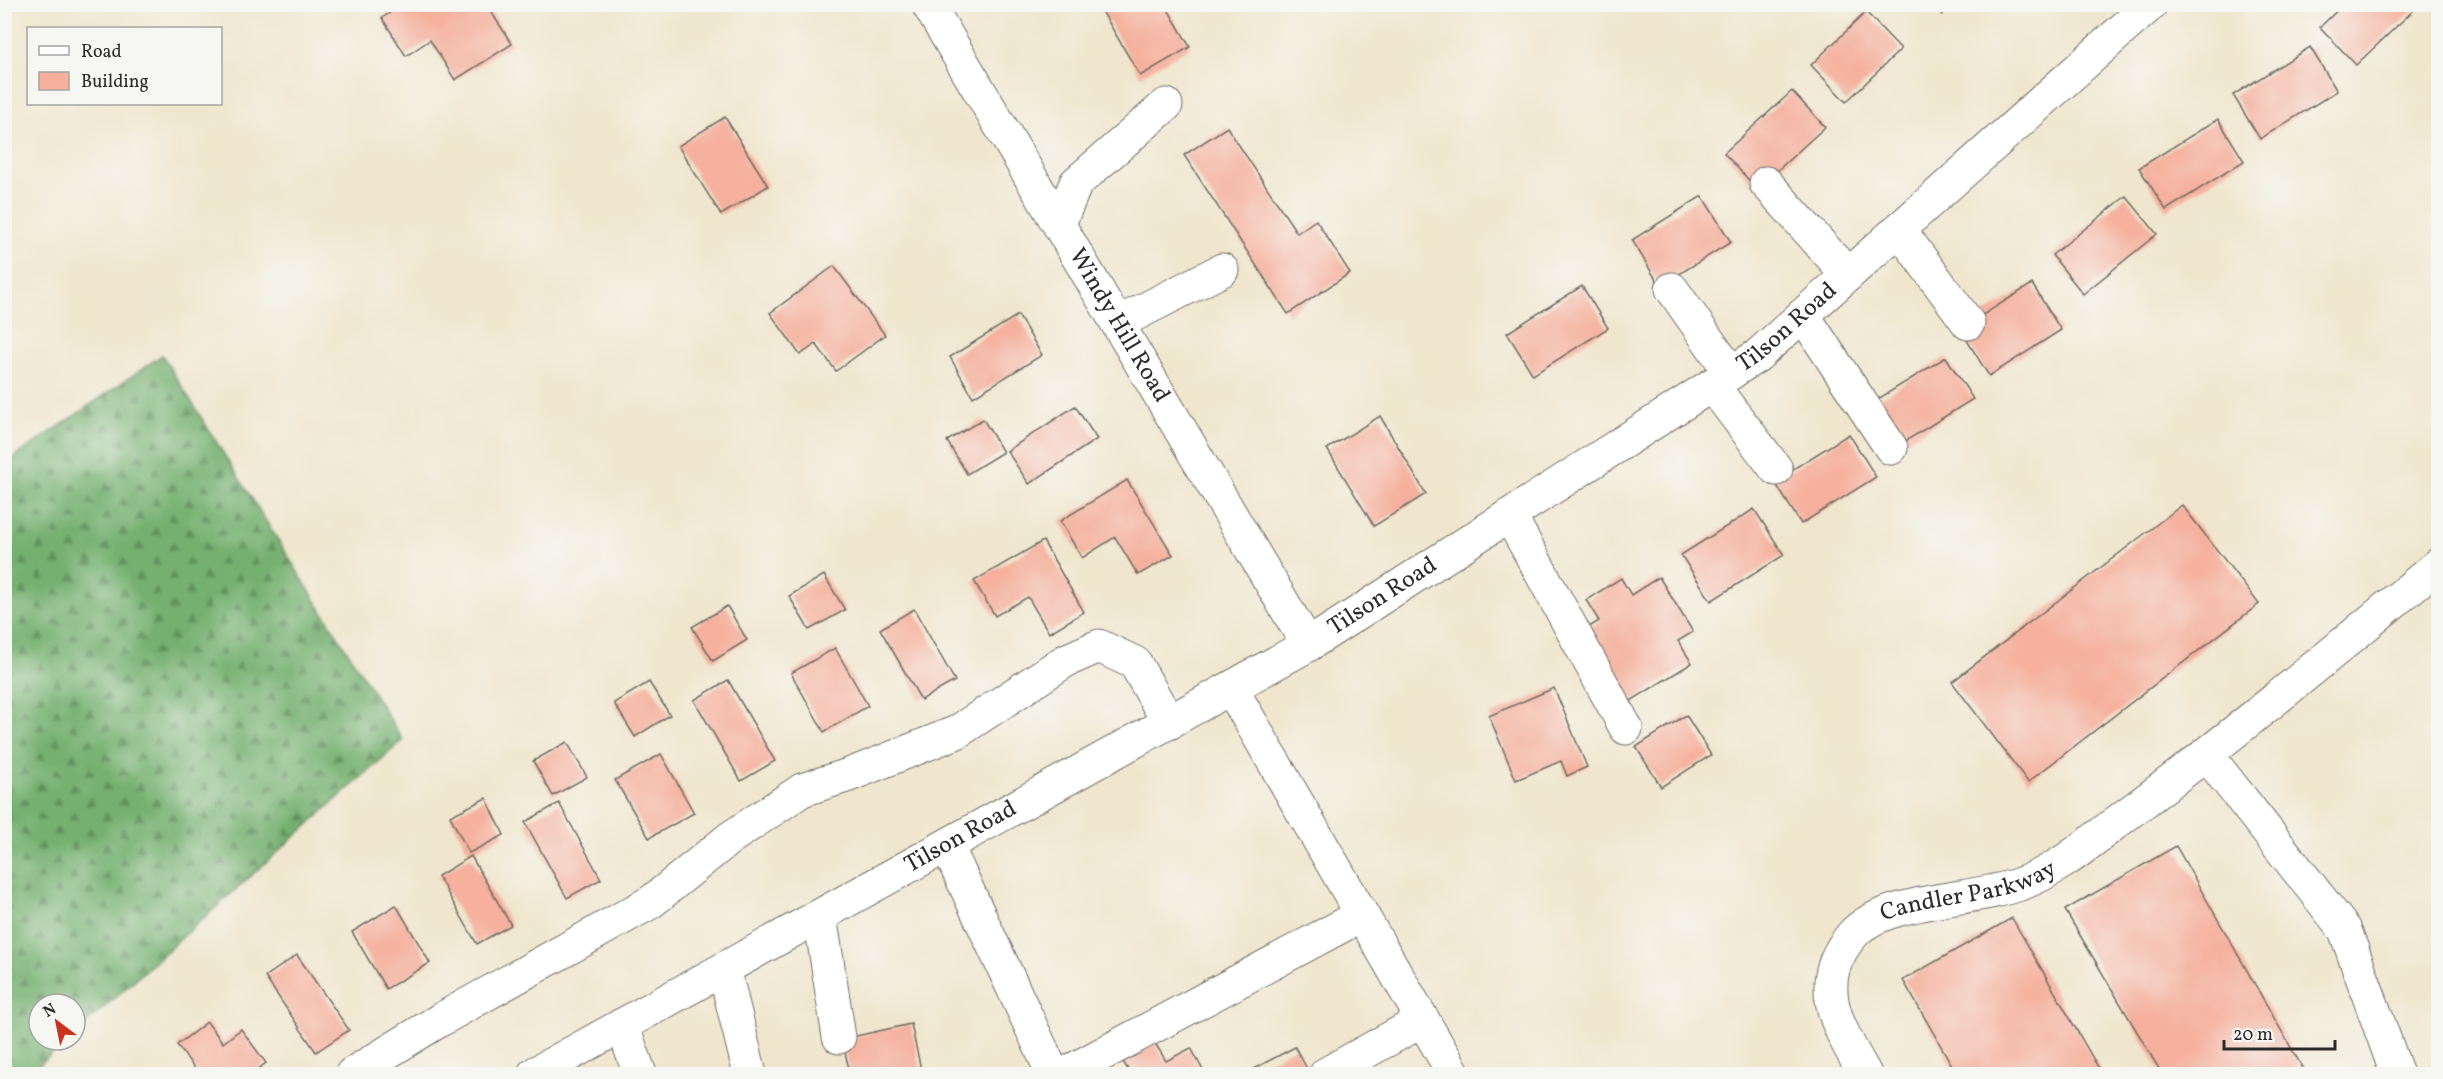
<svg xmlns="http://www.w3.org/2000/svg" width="2443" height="1079" viewBox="0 0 2443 1079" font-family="Vollkorn,serif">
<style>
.forest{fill:url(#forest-firs);stroke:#506e4e;stroke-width:1.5}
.building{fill:#f5b19d}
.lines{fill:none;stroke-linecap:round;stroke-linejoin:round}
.minor-casing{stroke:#706c64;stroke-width:35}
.minor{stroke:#fff;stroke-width:33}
.labels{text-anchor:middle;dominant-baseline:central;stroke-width:5;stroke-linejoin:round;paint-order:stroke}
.street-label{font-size:24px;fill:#2b2b2b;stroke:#f6f6f2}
</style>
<defs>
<pattern id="forest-firs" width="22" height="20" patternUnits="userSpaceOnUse" patternTransform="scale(1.5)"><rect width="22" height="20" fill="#74b070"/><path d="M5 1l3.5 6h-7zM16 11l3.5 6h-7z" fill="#5f8f5c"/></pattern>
</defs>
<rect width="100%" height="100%" fill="#f6f6f2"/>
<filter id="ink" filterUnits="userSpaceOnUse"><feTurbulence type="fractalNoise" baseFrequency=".0167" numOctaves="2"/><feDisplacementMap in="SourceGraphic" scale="12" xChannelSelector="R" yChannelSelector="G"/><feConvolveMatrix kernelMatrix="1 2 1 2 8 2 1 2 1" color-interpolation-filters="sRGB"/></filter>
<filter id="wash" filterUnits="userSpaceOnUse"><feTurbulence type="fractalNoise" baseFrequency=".008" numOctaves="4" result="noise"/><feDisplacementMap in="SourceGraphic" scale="24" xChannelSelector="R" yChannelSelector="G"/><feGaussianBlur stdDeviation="1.35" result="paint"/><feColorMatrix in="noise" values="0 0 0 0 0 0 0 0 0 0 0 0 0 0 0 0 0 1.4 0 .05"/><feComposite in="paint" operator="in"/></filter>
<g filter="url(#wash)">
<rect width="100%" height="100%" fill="#f0e6cd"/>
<!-- forest -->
<path class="forest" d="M162 355 403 740 75 1033V1004H39V1040H67L29 1074H5V464Z"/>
<g id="blocks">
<!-- building -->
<g class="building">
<path d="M403 4H486L512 44 455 80 430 40 406 56 382 18Z"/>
<path d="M1112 4H1165L1190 47 1140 76 1102 11Z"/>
<path d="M1931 4H1952L1942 15Z"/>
<path d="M2344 4H2420L2356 65 2320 27Z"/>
<path d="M1866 12 1901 49 1846 102 1811 65Z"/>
<path d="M2310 47 2337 91 2260 139 2233 95Z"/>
<path d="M1792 91 1825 127 1757 189 1724 153Z"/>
<path d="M725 117 768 186 721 215 678 146Z"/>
<path d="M2218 119 2244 161 2166 210 2139 168Z"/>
<path d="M1227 127 1297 233 1316 220 1350 273 1288 314 1184 155Z"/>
<path d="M1702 196 1731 242 1660 286 1632 240Z"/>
<path d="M2126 196 2157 234 2083 294 2052 255Z"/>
<path d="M834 266 885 335 836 371 816 344 800 355 770 313Z"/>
<path d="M2032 284 2061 330 1989 376 1960 329Z"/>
<path d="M1582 286 1608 328 1533 375 1507 333Z"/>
<path d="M1018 315 1042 355 973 397 950 357Z"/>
<path d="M1946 357 1973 399 1896 447 1870 404Z"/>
<path d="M1075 406 1097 439 1029 484 1007 451Z"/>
<path d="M1380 416 1426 494 1374 526 1327 449Z"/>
<path d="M983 419 1003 452 967 474 947 441Z"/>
<path d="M1849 434 1876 477 1801 524 1774 481Z"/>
<path d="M1127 480 1173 555 1138 575 1115 537 1082 558 1060 521Z"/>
<path d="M2182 505 2259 604 2028 782 1952 682Z"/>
<path d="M1754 509 1784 555 1711 601 1681 555Z"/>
<path d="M1043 541 1084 612 1049 633 1028 597 995 616 974 581Z"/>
<path d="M824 575 845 610 809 630 789 596Z"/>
<path d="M1659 577 1693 632 1678 641 1692 663 1626 704 1581 632 1599 621 1586 600 1621 578 1631 595Z"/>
<path d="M727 606 747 640 713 661 692 627Z"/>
<path d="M914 609 955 681 921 700 880 629Z"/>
<path d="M835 648 868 706 824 732 791 673Z"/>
<path d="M728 680 775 761 741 781 694 700Z"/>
<path d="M649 682 670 715 635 737 614 703Z"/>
<path d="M1554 688 1587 767 1567 776 1561 761 1516 780 1489 716Z"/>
<path d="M1686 715 1711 755 1661 787 1636 747Z"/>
<path d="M567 742 587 777 553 796 533 761Z"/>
<path d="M661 754 694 813 649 838 615 780Z"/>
<path d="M486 798 504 835 469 853 450 816Z"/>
<path d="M559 803 601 879 567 898 525 822Z"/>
<path d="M2176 846 2306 1074H2162L2065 910Z"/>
<path d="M471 856 511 925 477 944 438 876Z"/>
<path d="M396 905 430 963 386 989 352 932Z"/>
<path d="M2012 918 2102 1074H1957L1903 980Z"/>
<path d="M297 955 349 1030 316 1052 265 977Z"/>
<path d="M207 1022 223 1043 241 1029 266 1063 251 1074H199L177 1045Z"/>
<path d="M911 1024 922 1074H850L842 1039Z"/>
<path d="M1155 1043 1166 1061 1191 1048 1205 1074H1131L1123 1062Z"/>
<path d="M1295 1047 1310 1074H1244Z"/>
</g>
</g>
</g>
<g filter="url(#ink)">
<use href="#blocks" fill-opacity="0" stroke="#706c64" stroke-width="1.5"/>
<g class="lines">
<!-- minor casing -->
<g class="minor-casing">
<g id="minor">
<path id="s1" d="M928 4 1308 645"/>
<path d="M1766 183 1848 275"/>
<path d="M1059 224 1076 183 1166 105"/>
<path d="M1899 229 1968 323"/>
<path d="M1672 289 1731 373"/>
<path d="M1803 315 1891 448"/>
<path d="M1118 323 1222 270"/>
<path d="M1712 385 1776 469"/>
<path d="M1510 516 1626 728"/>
<path d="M1231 688 1454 1074"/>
<path d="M2207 755 2345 930 2397 1074"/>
<path d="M947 846 1053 1074"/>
<path d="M820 916 839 1037"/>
<path d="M724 969 750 1074"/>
<path d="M622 1025 640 1074"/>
<path d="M352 1074 440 1020 651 902 730 838 802 790 849 775 957 732 1065 661 1099 646 1135 663 1169 723"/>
<path id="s2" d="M534 1074 1308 645 1757 356 2151 4"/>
<path d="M1065 1074 1362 915"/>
<path d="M1326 1074 1423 1020"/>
<path id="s3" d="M1865 1074C1838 1027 1810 983 1853 934 1885 898 1975 901 2020 884 2060 870 2096 837 2130 812 2236 734 2337 649 2438 565"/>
</g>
</g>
<!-- minor -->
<use href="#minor" class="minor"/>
</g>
</g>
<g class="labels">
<!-- street labels -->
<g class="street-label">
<text stroke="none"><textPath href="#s1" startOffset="374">Windy Hill Road</textPath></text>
<text stroke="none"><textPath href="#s2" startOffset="1460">Tilson Road</textPath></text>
<text stroke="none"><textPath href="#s2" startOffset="974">Tilson Road</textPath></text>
<text stroke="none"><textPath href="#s2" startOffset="488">Tilson Road</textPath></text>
<text stroke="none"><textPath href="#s3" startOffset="278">Candler Parkway</textPath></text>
</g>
</g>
<!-- margin -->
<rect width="2443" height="1079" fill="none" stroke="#f6f6f2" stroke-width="24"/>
<!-- legend -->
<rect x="27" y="27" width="195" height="78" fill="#f6f6f2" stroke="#a5a5a2" stroke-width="1.5"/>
<rect x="39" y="46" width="30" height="9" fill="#ffffff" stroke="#a5a5a2" stroke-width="1.5"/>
<text x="81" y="57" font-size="18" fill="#2b2b2b">Road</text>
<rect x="39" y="72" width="30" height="18" fill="#f5b19d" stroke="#a5a5a2" stroke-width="1.5"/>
<text x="81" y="87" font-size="18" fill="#2b2b2b">Building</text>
<!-- north arrow -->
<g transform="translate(57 1022) rotate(328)"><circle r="28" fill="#f6f6f2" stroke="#a5a5a2" stroke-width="1.5"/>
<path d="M0-4.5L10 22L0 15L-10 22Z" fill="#c8321e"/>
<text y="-9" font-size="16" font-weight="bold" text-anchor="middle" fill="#2b2b2b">N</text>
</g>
<!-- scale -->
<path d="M2224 1040v9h111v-9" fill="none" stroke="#2b2b2b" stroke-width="3"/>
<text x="2233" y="1040" font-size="18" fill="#2b2b2b" stroke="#f6f6f2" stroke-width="4.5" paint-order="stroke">20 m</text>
</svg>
